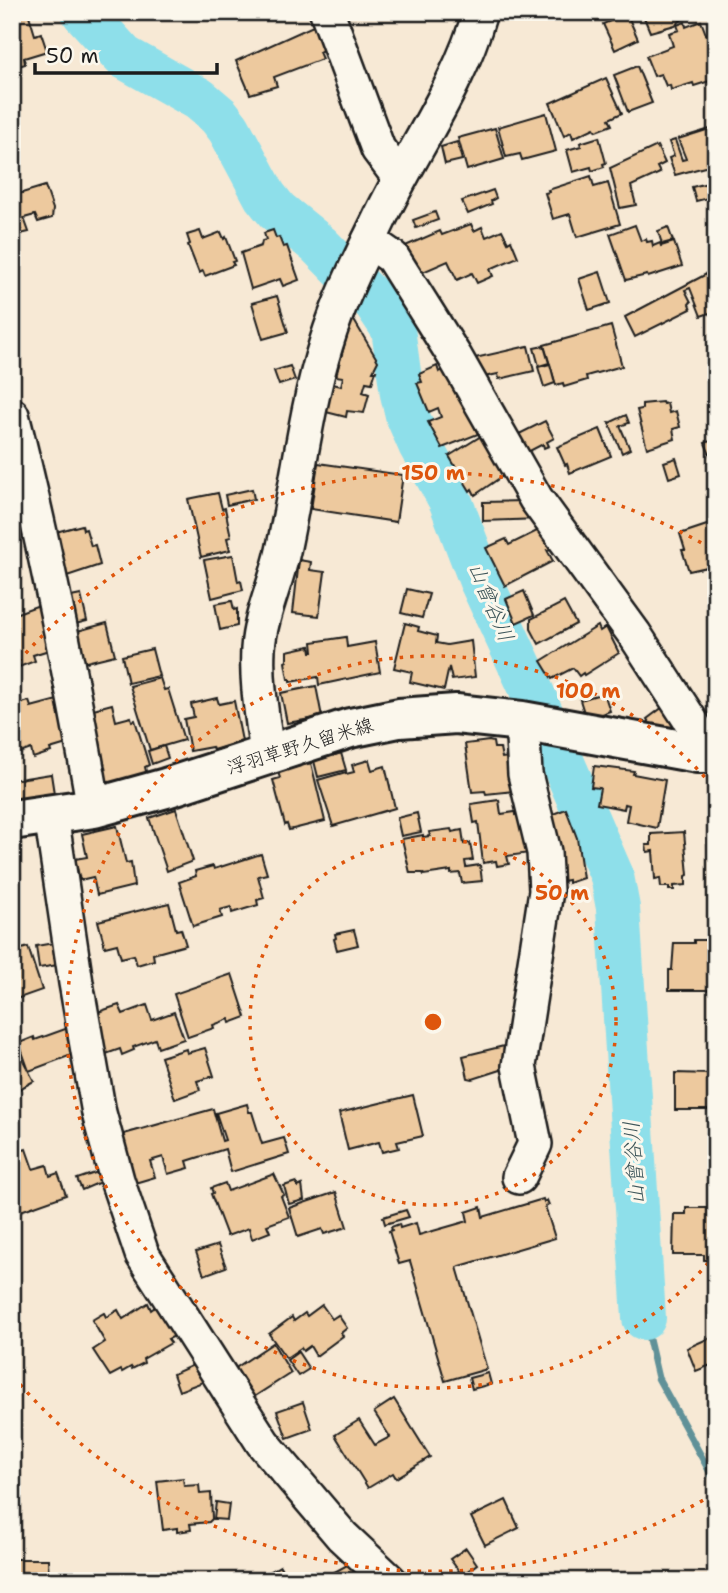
<svg xmlns="http://www.w3.org/2000/svg" width="728" height="1593" viewBox="0 0 728 1593" font-family="'Shantell Sans','Klee One',sans-serif">
<style>
.lines{fill:none;stroke-linecap:round;stroke-linejoin:round}
.stream{stroke:#609198;stroke-width:7}
.river{stroke:#8edfea;stroke-width:44}
.building{fill:#edc99e;stroke:#1c1c1c;stroke-width:2}
.minor-casing{stroke:#1c1c1c;stroke-width:38}
.major-casing{stroke:#1c1c1c;stroke-width:44}
.minor{stroke:#fbf7ec;stroke-width:33}
.major{stroke:#fbf7ec;stroke-width:38}
.ring{fill:none;stroke:#de560d;stroke-width:3.5;stroke-dasharray:3.5 7}
.labels{text-anchor:middle;dominant-baseline:central;stroke-width:6;stroke-linejoin:round;paint-order:stroke}
.street-label{font-size:19px;fill:#1c1c1c;stroke:#fbf7ec}
.water-label{font-size:21px;font-style:italic;fill:#3e565a;stroke:#fbf7ec}
.centre{fill:#de560d;stroke:#fbf7ec;stroke-width:3.5}
.ring-label{font-size:21px;text-anchor:middle;font-weight:bold;fill:#de560d;stroke:#fbf7ec;stroke-width:6;stroke-linejoin:round;paint-order:stroke}
</style>
<rect width="100%" height="100%" fill="#f7e9d5"/>
<filter id="ink" filterUnits="userSpaceOnUse"><feTurbulence type="fractalNoise" baseFrequency=".0143" numOctaves="2"/><feDisplacementMap in="SourceGraphic" scale="14" xChannelSelector="R" yChannelSelector="G"/><feConvolveMatrix kernelMatrix="1 2 1 2 8 2 1 2 1" color-interpolation-filters="sRGB"/></filter>
<g filter="url(#ink)">
<g class="lines">
<!-- stream -->
<path class="stream" d="M644 1318 658 1378 716 1483"/>
<!-- river -->
<path class="river" d="M83 12 124 57 199 99 219 116 229 129 265 196 277 211 319 245 375 302 393 329 402 394 407 415 420 445 450 500 480 579 530 687 612 876 618 908 644 1318"/>
</g>
<!-- building -->
<g class="building">
<path d="M28 12 35 35 41 33 47 51 24 58 25 64 12 68V13Z"/>
<path d="M645 12H683L685 17 675 25 650 32 643 15Z"/>
<path d="M627 14 638 39 615 50 603 24Z"/>
<path d="M701 21 706 34 709 33 716 52V79L694 86 693 83 671 90 670 85 666 86 661 74 654 76 646 56 673 46 669 33 679 30 677 25 685 22 686 27Z"/>
<path d="M313 26 322 43 323 50 319 52 322 59 274 77 277 86 250 94 236 61Z"/>
<path d="M637 66 652 103 628 112 614 75Z"/>
<path d="M606 78 622 113 609 119 612 125 596 131 594 128 573 138 571 132 564 136 550 103Z"/>
<path d="M546 113 556 151 522 160 520 154 506 157 498 127Z"/>
<path d="M716 127V164L675 175 669 158 674 156 669 142 675 140 682 160 686 159 678 139Z"/>
<path d="M495 128 504 159 467 170 458 138Z"/>
<path d="M599 137 606 163 603 164 604 167 592 171 591 167 573 172 567 150 581 146 580 143Z"/>
<path d="M457 142 462 160 445 164 441 147Z"/>
<path d="M657 146 665 163 657 167 660 173 631 186 636 205 620 208 610 168Z"/>
<path d="M591 176 594 187 608 183 620 224 577 237 570 214 553 219 545 193 549 192 548 190Z"/>
<path d="M715 181 716 196 696 201 692 187Z"/>
<path d="M45 186 53 209 52 218 38 222 35 215 24 218 29 232 12 236V196Z"/>
<path d="M493 190 496 198 491 201 492 204 468 214 462 201Z"/>
<path d="M435 212 438 220 416 228 413 220Z"/>
<path d="M471 224 474 231 482 227 486 237 502 230 508 242 511 240 518 257 490 269 493 276 477 283 472 273 457 280 448 261 416 275 403 247 440 231 442 235Z"/>
<path d="M635 225 641 241 646 239 647 242 652 241 653 246 660 243 661 246 674 242 682 266 648 277 647 275 626 280 610 234Z"/>
<path d="M668 227 673 241 662 244 658 231Z"/>
<path d="M273 230 276 238 279 237 283 247 287 246 299 280 283 286 280 279 251 289 241 253 261 246 262 241 266 240 264 233Z"/>
<path d="M200 231 203 239 221 232 224 239 226 237 235 261 232 262 234 265 205 276 203 271 199 273 188 245 190 244 187 235Z"/>
<path d="M716 269V311L701 316 690 288 685 290 691 302 689 304 691 309 635 337 625 317Z"/>
<path d="M600 272 610 303 589 310 579 279Z"/>
<path d="M277 296 288 332 263 339 252 303Z"/>
<path d="M352 317 378 361 373 371H376L372 383 366 382 363 392 369 394 364 413 347 411 346 417 326 412 333 384 341 386 343 377 336 376Z"/>
<path d="M611 326 622 366 586 376 587 380 564 387 563 383 556 385 544 345Z"/>
<path d="M528 346 534 371 499 379 498 374 479 378 475 358Z"/>
<path d="M544 346 549 363 539 366 534 348Z"/>
<path d="M550 364 555 383 544 387 538 367Z"/>
<path d="M290 366 295 380 279 385 274 371Z"/>
<path d="M437 366 439 372 452 366 476 417 471 419 478 434 442 448 428 422 441 417 438 408 429 412 417 383 422 382 419 374Z"/>
<path d="M662 402 663 404 667 403 669 413 676 411 680 427 673 429 675 439 647 448 637 410 642 409V404Z"/>
<path d="M626 415 629 423 620 426 630 449 622 453 609 423Z"/>
<path d="M545 421 554 438 547 442 549 446 544 448 543 444 520 456 511 438Z"/>
<path d="M600 429 611 456 570 473 567 464 565 465 557 447Z"/>
<path d="M486 433 507 473 475 495 472 489 470 491 449 456Z"/>
<path d="M716 439V461L713 462 705 443Z"/>
<path d="M676 458 681 474 669 478 664 462Z"/>
<path d="M318 463 403 475 396 522 311 509Z"/>
<path d="M252 489 254 499 227 505 225 495Z"/>
<path d="M16 490 21 520 12 523V491Z"/>
<path d="M218 493 222 509 225 508 231 537 227 538 230 550 201 557 188 499Z"/>
<path d="M525 501 538 519 483 521V502Z"/>
<path d="M716 522V565L689 571 682 550H685L680 534Z"/>
<path d="M82 525 83 530 86 529 91 546 95 545 100 565 67 576 65 570 61 571 52 533Z"/>
<path d="M541 529 551 549 547 550 553 561 505 586 486 548 506 539 509 545Z"/>
<path d="M233 555 238 582 241 581 243 590 212 598 204 560Z"/>
<path d="M299 560 311 562 310 570 325 572 319 616 293 613Z"/>
<path d="M407 589 429 594 422 618 401 613Z"/>
<path d="M524 591 534 615 516 623 506 599Z"/>
<path d="M81 595 87 621 67 626 61 599Z"/>
<path d="M232 601 234 610 237 609V626L220 630 215 604Z"/>
<path d="M564 602 576 624 539 644 531 629V619Z"/>
<path d="M39 605 52 649 33 655 35 661 19 667 16 658 12 659V615Z"/>
<path d="M107 623 115 655 78 664 70 633Z"/>
<path d="M405 623 419 627 418 631 437 636 436 643 447 645 471 641 475 677 452 680 449 667 444 690 410 682 412 672 394 668Z"/>
<path d="M598 626 600 631 606 627 619 653 584 675 583 673 579 676 573 668 552 679 541 661Z"/>
<path d="M346 637 347 647 375 642 380 672 319 685 318 677 290 682V679H288L285 662 287 661V651L310 646 311 652H313L312 642Z"/>
<path d="M152 649 159 676 128 683 122 656Z"/>
<path d="M160 678 164 690 168 689 184 740 150 750 130 686Z"/>
<path d="M15 681 21 700 12 703V682Z"/>
<path d="M316 686 322 717 287 723 281 693Z"/>
<path d="M604 693 610 711 586 719 580 700Z"/>
<path d="M217 698 219 704 234 701 242 741 213 750 212 747 190 751 184 719 194 717 191 704Z"/>
<path d="M61 699 70 743 50 749 51 752 33 758 31 749 20 753 18 748 15 749 18 759 12 760V706L29 701 31 707Z"/>
<path d="M112 704 116 721 131 717 132 721 135 720 149 765 145 767 148 779 106 790 86 711Z"/>
<path d="M667 704 679 722 661 735 657 734 647 719Z"/>
<path d="M489 741 493 742 494 748H500L502 758 509 757 514 791 486 794 485 791 472 792 465 744Z"/>
<path d="M164 746 168 758 152 764 148 751Z"/>
<path d="M341 753 346 770 318 777 314 761Z"/>
<path d="M369 760 372 770 385 766 395 808 333 826 318 780 346 772V774L354 772 352 765Z"/>
<path d="M311 763 325 821 289 830 287 824 285 825 273 780 280 778 278 772Z"/>
<path d="M594 766 634 771 633 774 665 780 657 828 626 821 629 805 625 804 624 809 597 804 600 788 591 787Z"/>
<path d="M51 774 55 800 15 807 12 780Z"/>
<path d="M499 800 501 814 515 812V815L519 814 521 832 527 831 530 853 507 856 509 864 497 866 496 861 483 863 478 822 474 823 471 804Z"/>
<path d="M176 809 193 861 167 871 149 818Z"/>
<path d="M566 809 577 838 583 878 568 883V880L556 882 545 817Z"/>
<path d="M417 813 421 832 401 836 397 818Z"/>
<path d="M117 826 126 863 131 862 134 886 97 895 93 877 80 880 75 859 87 857 82 834Z"/>
<path d="M451 829 452 832 462 830 464 844 470 843 473 860 465 861 466 867 480 865 482 881 462 883 460 873 451 874V871L424 875 423 873H410L402 839 423 835V837L430 836 429 832Z"/>
<path d="M684 832 688 875 686 876V885L674 886V890H669V887H661L660 878 655 879 653 851 647 852 646 845H651V834Z"/>
<path d="M261 854 267 874 258 876 264 898 257 900 258 905 232 913 231 907 220 910 222 917 193 926 179 882 196 876 195 871 213 866 214 869Z"/>
<path d="M169 903 176 930 181 929 186 945 153 954 154 960 137 965 134 955 121 958 117 944 105 947 98 921Z"/>
<path d="M354 930 358 945 337 950 334 939 336 938 335 934Z"/>
<path d="M694 940H710V945H715L716 943V975H710V990H669V970H672L674 943H694Z"/>
<path d="M60 942 64 964 39 968 36 946Z"/>
<path d="M28 947 42 990 16 999 19 1006 12 1008V952Z"/>
<path d="M232 974 246 1017 230 1023 229 1019 213 1025 214 1028 188 1037 174 994Z"/>
<path d="M119 1005 123 1014 147 1005 152 1020 174 1012 184 1039 158 1048 155 1039 133 1047 134 1050 122 1055 120 1049 106 1054 92 1014Z"/>
<path d="M68 1028 77 1053 29 1071 19 1043 34 1037 35 1040Z"/>
<path d="M504 1046 510 1067 473 1079 468 1078 463 1056Z"/>
<path d="M12 1047H16L34 1081 12 1093Z"/>
<path d="M205 1048 214 1076 197 1081 200 1090 175 1099 161 1057 186 1049 187 1053Z"/>
<path d="M675 1073 711 1074 710 1110H675Z"/>
<path d="M413 1095 423 1136 397 1142 399 1148 382 1152 379 1142 348 1150 339 1113Z"/>
<path d="M247 1104 249 1112H252L262 1144 284 1138 289 1154 231 1172 225 1149 187 1161 189 1168 168 1174 163 1157 150 1161 155 1177 128 1185 116 1138 125 1136 124 1134 213 1109 222 1141 225 1140 216 1113Z"/>
<path d="M26 1149 33 1169 47 1165 50 1176 58 1173 66 1195 12 1214V1154Z"/>
<path d="M101 1171 105 1180 82 1190 77 1179Z"/>
<path d="M274 1174 284 1195 281 1196 289 1217 267 1225 270 1232 252 1239 249 1228 227 1236 211 1194 213 1193 211 1188 225 1183 228 1191Z"/>
<path d="M296 1182 298 1187 302 1185 304 1200 289 1204 284 1186Z"/>
<path d="M336 1192 347 1227 324 1234 322 1229 298 1237 289 1208Z"/>
<path d="M543 1199 544 1202 547 1200 549 1205 545 1206 555 1238 457 1267 487 1369 445 1381 410 1261 399 1264 389 1231 392 1230 391 1227 399 1224 400 1228 416 1223 419 1235 468 1221 466 1212 481 1207 483 1217Z"/>
<path d="M686 1208H710V1211H716V1260H704V1255H673L674 1214H686Z"/>
<path d="M406 1210 409 1217 385 1224 383 1217Z"/>
<path d="M218 1245 226 1267 204 1275 196 1252Z"/>
<path d="M148 1303 151 1310 155 1307 175 1336 168 1339 171 1343 143 1359 144 1363 132 1369 131 1367 122 1372 121 1370 110 1376 93 1350 105 1342 92 1320 104 1313 106 1317 118 1310 123 1319Z"/>
<path d="M322 1305 332 1319 338 1315 347 1328 341 1333 343 1336 316 1356 310 1346 303 1351 301 1348 286 1358 269 1334 292 1317 294 1321 305 1313 307 1316Z"/>
<path d="M716 1335V1363L696 1371 687 1348Z"/>
<path d="M273 1343 291 1373 249 1400 231 1371Z"/>
<path d="M298 1352 309 1369 298 1376 287 1360Z"/>
<path d="M200 1362 208 1380 179 1391 173 1374Z"/>
<path d="M488 1373 491 1384 472 1389 469 1378Z"/>
<path d="M394 1399 430 1457 396 1478 393 1473 368 1488 335 1435 359 1420 375 1445 390 1437 374 1412Z"/>
<path d="M303 1402 312 1429 287 1438 277 1411Z"/>
<path d="M183 1478 184 1486 199 1485 200 1494 211 1493 212 1519 209 1522 190 1524 191 1530 177 1532V1528L163 1530 157 1481Z"/>
<path d="M506 1500 519 1528 485 1545 471 1517Z"/>
<path d="M216 1502 229 1504 227 1520 214 1519Z"/>
<path d="M12 1548H15V1559H48L49 1581H12Z"/>
<path d="M466 1548 477 1564 462 1575 450 1559Z"/>
<path d="M349 1564 357 1577 350 1581H318Z"/>
<path d="M280 1566 285 1575 272 1581 268 1573Z"/>
</g>
<g class="lines">
<!-- minor casing -->
<g class="minor-casing">
<g id="minor">
<path d="M327 12 378 149 399 177"/>
<path d="M369 241 392 257 455 357 536 499 635 635 696 729 698 753"/>
<path d="M12 415C45 545 71 676 94 808"/>
<path d="M267 755C263 720 256 685 258 649 260 616 276 584 283 551 298 483 305 411 326 344 339 301 359 261 378 222 411 152 459 87 480 12"/>
<path d="M51 815 76 983 99 1113 117 1180 142 1254 263 1443 342 1536 390 1581"/>
<path d="M519 1177 535 1144 519 1066 546 891 544 852 525 774 522 721"/>
</g>
</g>
<!-- major casing -->
<g class="major-casing">
<path id="major" d="M12 820 94 808 166 788 350 728 399 718 456 714 522 721 698 753H716"/>
</g>
<!-- minor -->
<use href="#minor" class="minor"/>
<!-- major -->
<use href="#major" class="major"/>
</g>
</g>
<!-- distance rings -->
<g class="ring">
<circle cx="433" cy="1022" r="183"/>
<path d="M715 1255A366 366 0 1 1 715 789"/>
<path d="M712 1495A549 549 0 0 1 12 1375M12 669A549 549 0 0 1 712 549"/>
</g>
<g class="labels">
<!-- street labels -->
<g class="street-label">
<text transform="translate(300 746) rotate(-17)">浮羽草野久留米線</text>
</g>
<!-- water labels -->
<g class="water-label">
<text transform="translate(491 602) rotate(67)">山曾谷川</text>
<text transform="translate(634 1163) rotate(-94)">山曾谷川</text>
</g>
</g>
<circle cx="433" cy="1022" r="10" class="centre"/>
<g class="ring-label">
<text x="433" y="480">150 m</text>
<text x="588" y="698">100 m</text>
<text x="562" y="900">50 m</text>
</g>
<!-- margin -->
<rect width="728" height="1593" fill="none" stroke="#fbf7ec" stroke-width="42"/>
<rect x="21" y="21" width="686" height="1551" fill="none" stroke="#1c1c1c" stroke-width="2.5" filter="url(#ink)"/>
<!-- scale -->
<path d="M35 63v10h182v-10" fill="none" stroke="#1c1c1c" stroke-width="3.5"/>
<text x="46" y="63" font-size="21" fill="#1c1c1c" stroke="#fbf7ec" stroke-width="5" paint-order="stroke">50 m</text>
</svg>
